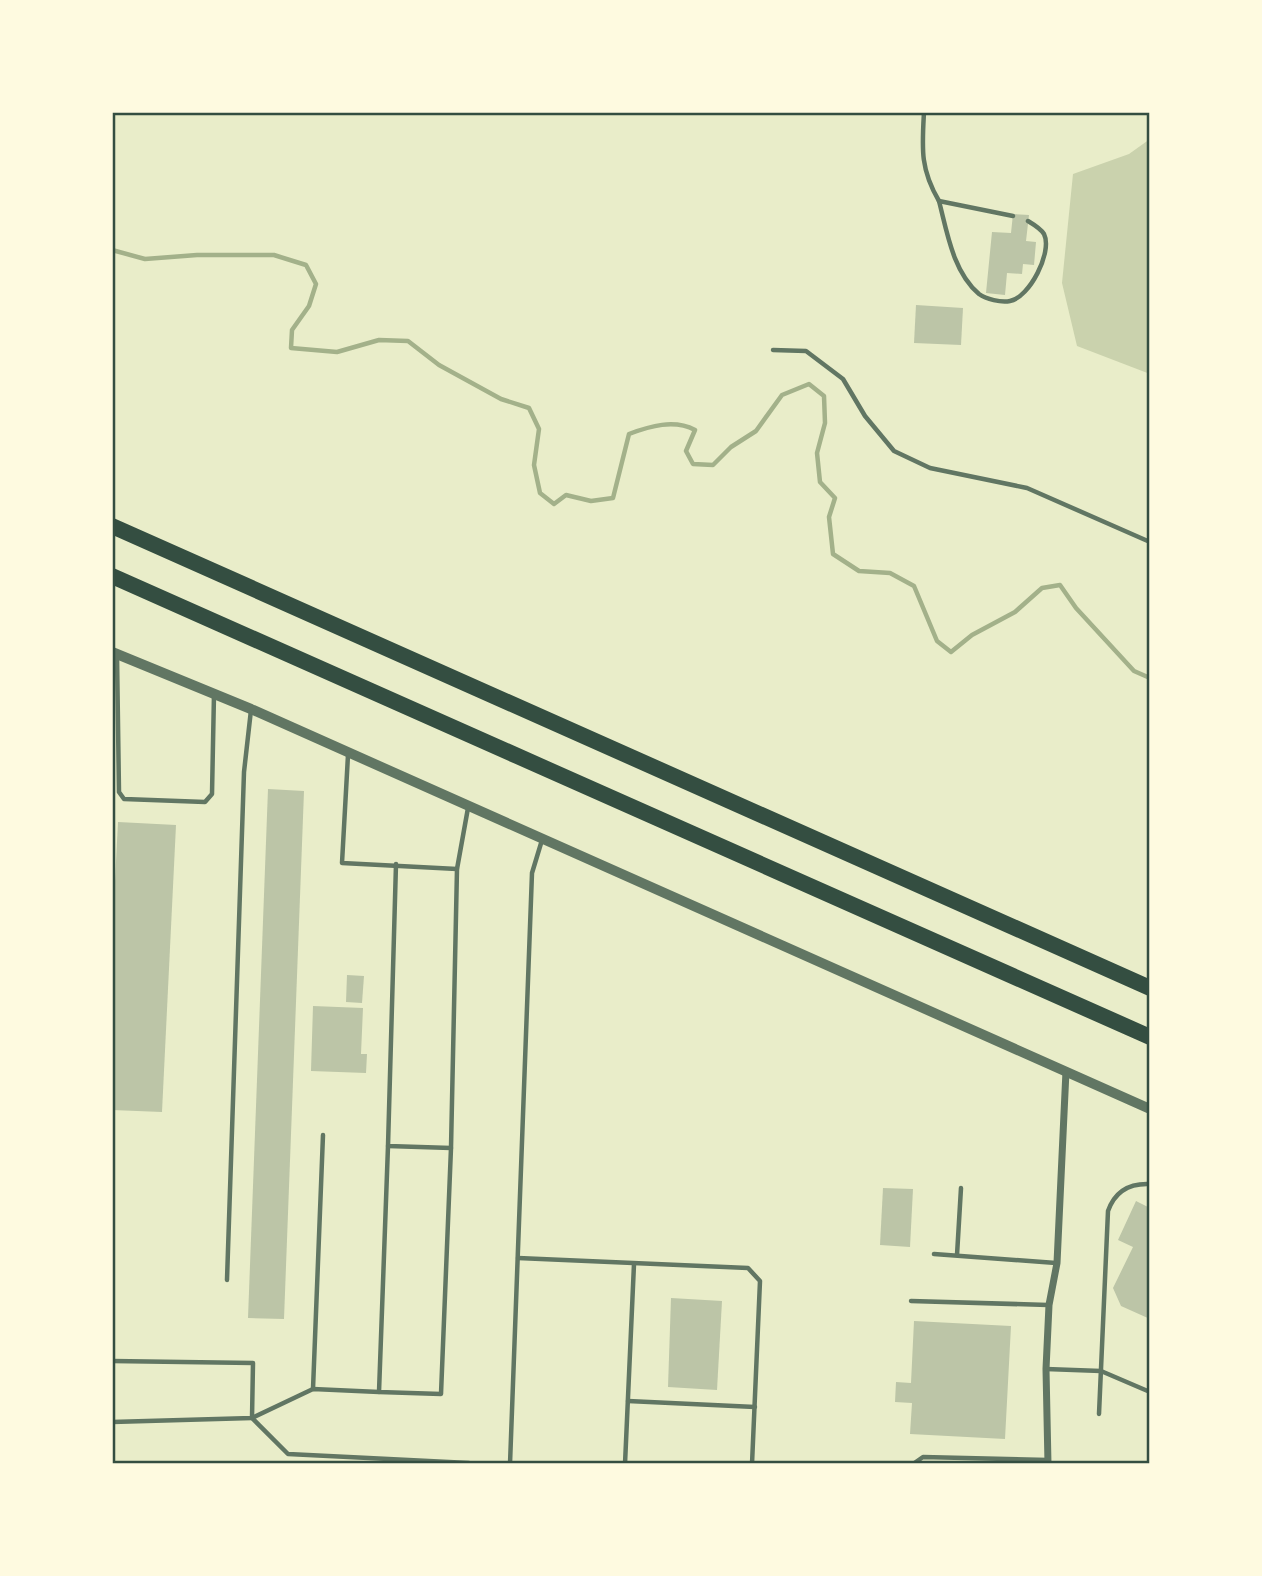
<svg xmlns="http://www.w3.org/2000/svg" width="1262" height="1576" viewBox="0 0 1262 1576" font-family="Lato,sans-serif">
<style>
.green{fill:#cad2ad}
.lines{fill:none;stroke-linecap:round;stroke-linejoin:round}
.stream{stroke:#a3b18a;stroke-width:4.5}
.building{fill:#bcc5a7}
.service{stroke:#617663;stroke-width:4.5}
.minor{stroke:#617663;stroke-width:7}
.tertiary{stroke:#617663;stroke-width:10}
.motorway{stroke:#344e41;stroke-width:16}
.neatline{fill:none;stroke:#344e41;stroke-width:2.5}
</style>
<rect width="100%" height="100%" fill="#e9edc9"/>
<!-- green -->
<path class="green" d="M1150 139V374L1077 346 1062 283 1073 174 1129 154Z"/>
<g class="lines">
<!-- stream -->
<path class="stream" d="M112 250 145 259 197 255H274L306 265 316 284 309 306 292 330 291 348 337 352 379 340 408 341 439 365 501 399 529 408 539 429 534 465 540 493 554 504 566 495 591 501 613 498 629 434C650 426 674 419 695 430L686 451 693 464 713 465 731 447 756 431 782 395 809 384 824 396 825 423 817 453 820 482 835 498 829 517 833 554 859 571 890 573 914 586 937 641 951 652 972 635 1015 612 1042 588 1060 585 1076 608 1134 671 1150 678"/>
</g>
<!-- building -->
<g class="building">
<path d="M1013 214 1029 215 1026 241 1036 242 1034 265 1023 264 1022 274 1007 273 1005 295 986 293 992 232 1011 233Z"/>
<path d="M916 305 963 308 961 345 914 343Z"/>
<path d="M268 789 304 791 284 1319 248 1318Z"/>
<path d="M118 822 176 825 162 1112 112 1110V941Z"/>
<path d="M347 975 364 976 362 1003 346 1002Z"/>
<path d="M313 1006 363 1008 361 1054H367L366 1073 311 1071Z"/>
<path d="M883 1188 913 1189 910 1247 880 1245Z"/>
<path d="M1136 1201 1150 1208V1319L1121 1306 1113 1288 1133 1247 1118 1240Z"/>
<path d="M671 1298 722 1301 717 1390 668 1387Z"/>
<path d="M914 1321 1011 1326 1005 1439 910 1434 912 1403 895 1402 896 1382 911 1383Z"/>
</g>
<g class="lines">
<!-- service -->
<g class="service">
<path d="M924 112C922 148 920 169 939 201"/>
<path d="M1013 216 939 201C947 232 953 272 979 294 986 299 1001 303 1010 301 1029 298 1053 252 1044 234 1041 229 1033 224 1028 221"/>
<path d="M773 350 806 351 843 379 865 416 894 451 930 468 1027 488 1150 542"/>
<path d="M117 655 119 792 124 799 205 802 212 794 214 694"/>
<path d="M348 755 342 863 457 869"/>
<path d="M396 864 388 1146 451 1148 457 869 468 808"/>
<path d="M388 1146 379 1392 441 1394 451 1148"/>
<path d="M934 1254 1056 1263"/>
<path d="M957 1255 961 1188"/>
<path d="M518 1258 748 1268 760 1281 752 1464"/>
<path d="M227 1280 244 772 251 710"/>
<path d="M911 1301 1048 1305"/>
<path d="M112 1361 253 1363 252 1418 288 1454 469 1463"/>
<path d="M1046 1369 1101 1371 1150 1392"/>
<path d="M313 1389 323 1135"/>
<path d="M628 1401 755 1407"/>
<path d="M1099 1414 1108 1211C1115 1191 1129 1183 1150 1184"/>
<path d="M112 1422 252 1418 313 1389 379 1392"/>
<path d="M510 1464 532 873 542 840"/>
<path d="M625 1464 634 1264"/>
<path d="M913 1464 923 1457 1048 1460"/>
</g>
<!-- minor -->
<path class="minor" d="M1048 1464 1046 1369 1049 1305 1057 1263 1066 1071"/>
<!-- tertiary -->
<path class="tertiary" d="M112 652 251 709 1150 1109"/>
<!-- motorway -->
<g class="motorway">
<path d="M112 526 1150 988"/>
<path d="M112 576 1150 1037"/>
</g>
</g>
<!-- border -->
<rect width="1262" height="1576" fill="none" stroke="#fefae0" stroke-width="228"/>
<rect x="114" y="114" width="1034" height="1348" class="neatline"/>
</svg>
